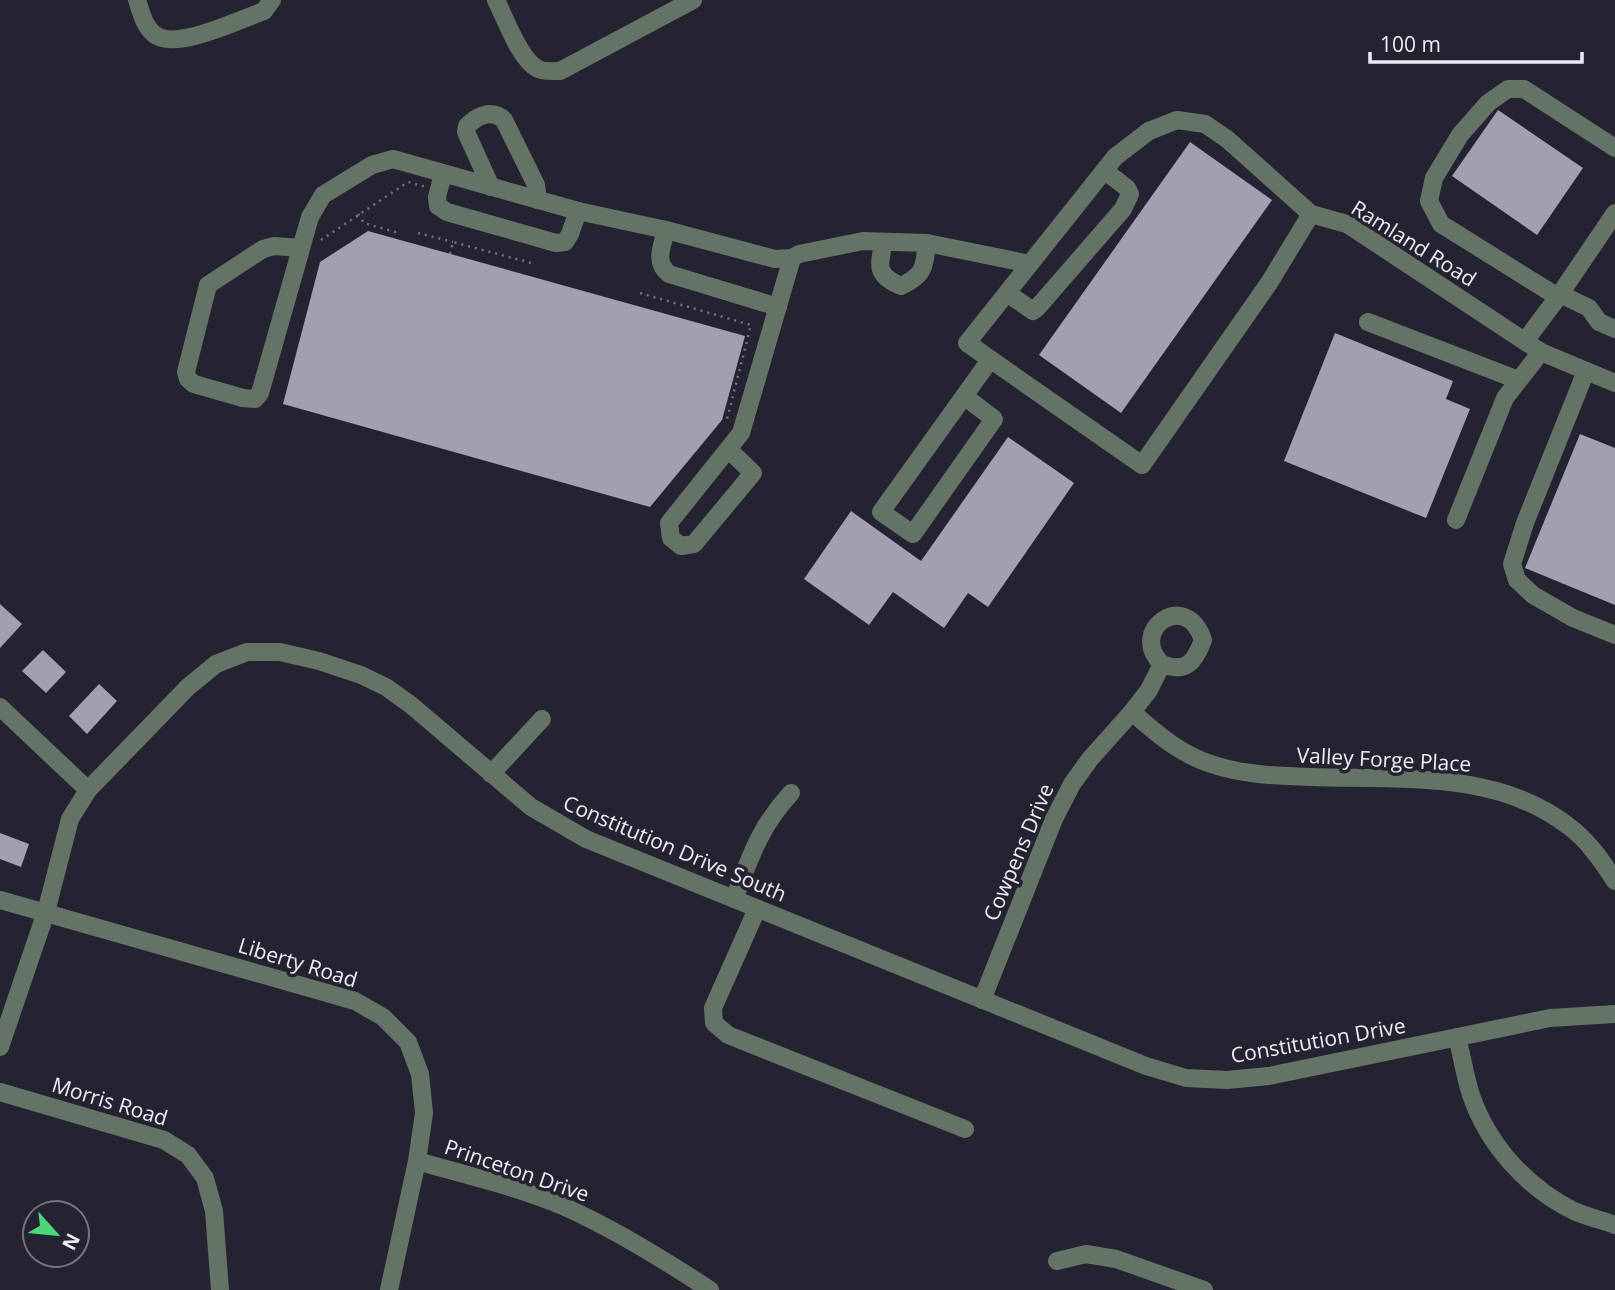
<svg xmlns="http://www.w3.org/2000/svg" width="1615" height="1290" viewBox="0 0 1615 1290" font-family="'Open Sans',sans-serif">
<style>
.building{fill:#a1a0b1}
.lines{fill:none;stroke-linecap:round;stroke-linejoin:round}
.path{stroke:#74727e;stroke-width:2.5;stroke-dasharray:2 5;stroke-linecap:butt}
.minor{stroke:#637466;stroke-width:18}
.labels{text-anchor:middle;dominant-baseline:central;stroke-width:7;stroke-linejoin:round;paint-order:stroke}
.street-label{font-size:21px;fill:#edecf5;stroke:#252331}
</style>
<rect width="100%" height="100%" fill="#252331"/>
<!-- building -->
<g class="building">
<path d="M1498 110 1583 168 1537 235 1452 176Z"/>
<path d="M1190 142 1272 200 1121 413 1039 355Z"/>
<path d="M368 231 745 336 722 420 650 507 283 404 320 262Z"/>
<path d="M1335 333 1453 381 1446 399 1470 409 1426 518 1284 461Z"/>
<path d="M1580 434 1615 448V605L1525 568Z"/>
<path d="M1008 437 1074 483 988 607 968 593 944 628 893 592 869 625 804 579 851 511 921 561Z"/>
<path d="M0 604 22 624 0 648Z"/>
<path d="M43 650 66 672 46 693 22 671Z"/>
<path d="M99 684 117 701 87 734 69 716Z"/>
<path d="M0 833 29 844 21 867 0 859Z"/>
</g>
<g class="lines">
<!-- path -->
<g class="path">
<path d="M358 214 364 223 395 232 393 238"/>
<path d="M418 233 453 242"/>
<path d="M321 240 408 182 426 187"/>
<path d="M450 254 453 242 535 264"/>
<path d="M640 293 751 325 726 423"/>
</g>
<!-- minor -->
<g class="minor">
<path d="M137 0C141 12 144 26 154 34 174 52 241 19 264 11L272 0"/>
<path d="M496 0C505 18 520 60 538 69 544 72 553 71 560 71L693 0"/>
<path d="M443 174 437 197 438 206 447 212 556 243 565 242 570 234 578 211"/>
<path d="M491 187 466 132 467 126C478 115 492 109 504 120L536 185 538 200"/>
<path d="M1311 214 1269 283 1142 465 967 343 1115 157 1149 131 1177 120 1205 124 1227 139 1311 214 1347 224 1541 352 1615 383"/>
<path d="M666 230C662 247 654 262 669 274L778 307"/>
<path d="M927 243 1030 264"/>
<path d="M301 248 274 246 263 249 208 285 186 372 188 379 194 384 243 398 255 399 260 393 310 217 323 195 372 165 393 159 578 211 666 230 775 259 792 258 799 254 863 241 927 243C924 267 925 275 901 286 876 275 878 267 884 242"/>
<path d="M1007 293 1033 311 1037 308 1123 209 1130 194 1127 188 1105 171"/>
<path d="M1560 294 1589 308 1599 322 1615 329"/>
<path d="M1558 297 1615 213"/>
<path d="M1368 322 1518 380"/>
<path d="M1525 341 1558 297 1441 224 1429 201 1434 178 1460 135 1488 103 1508 89H1524L1615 148"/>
<path d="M1586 371 1525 523 1512 564 1517 580 1533 595 1573 618 1615 635"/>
<path d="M964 396 994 419 913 534 881 512 990 360"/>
<path d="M728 449 753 473 694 544 681 546 671 538 669 523 741 433 792 258"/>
<path d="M1456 520 1505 398 1541 352"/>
<path d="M0 707 88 790"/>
<path d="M1132 712C1157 734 1180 754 1211 764 1243 775 1278 776 1311 777 1397 780 1495 770 1567 825 1587 839 1602 861 1615 881"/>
<path d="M491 774 542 719"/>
<path d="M734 899C751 856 759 828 791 793"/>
<path d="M0 900 355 1001 383 1017 408 1042 420 1074 424 1113 417 1161 389 1290"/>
<path d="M757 909 713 1008 714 1023 728 1035 965 1129"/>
<path d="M982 1000 1054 819 1072 784 1090 759 1132 712 1149 690 1162 664C1187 674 1195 661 1203 640 1186 588 1127 631 1162 664"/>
<path d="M1457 1037C1462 1056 1465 1077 1471 1095 1488 1145 1527 1188 1574 1211 1587 1217 1602 1220 1615 1225"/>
<path d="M0 1047 46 912 70 819 88 790 188 687 216 664 247 652H280L319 661 361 675 386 687 411 705 531 807 586 839 1146 1066 1186 1078 1227 1080 1269 1076 1550 1018 1615 1014"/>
<path d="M0 1092 164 1140 188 1155 205 1178 214 1211 220 1290"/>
<path d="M417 1161C466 1175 518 1187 565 1207 616 1230 663 1259 710 1290"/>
<path d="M1057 1261 1086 1254 1116 1259 1204 1290"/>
</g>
</g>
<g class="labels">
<!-- street labels -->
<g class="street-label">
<text transform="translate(1414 243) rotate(32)">Ramland Road</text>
<text transform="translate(1384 759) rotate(3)">Valley Forge Place</text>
<text transform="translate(675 848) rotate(23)">Constitution Drive South</text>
<text transform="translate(1018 852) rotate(-67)">Cowpens Drive</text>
<text transform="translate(298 962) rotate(17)">Liberty Road</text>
<text transform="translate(1318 1040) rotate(-10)">Constitution Drive</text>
<text transform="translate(110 1101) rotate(17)">Morris Road</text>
<text transform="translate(517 1170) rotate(19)">Princeton Drive</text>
</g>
</g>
<!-- north arrow -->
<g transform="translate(56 1234) rotate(117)"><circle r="33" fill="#252331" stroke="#75737f" stroke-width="2"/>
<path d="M0-5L12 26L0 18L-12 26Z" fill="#49d778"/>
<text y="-10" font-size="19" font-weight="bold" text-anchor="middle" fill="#edecf5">N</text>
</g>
<!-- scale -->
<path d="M1370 52v10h212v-10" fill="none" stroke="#edecf5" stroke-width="3.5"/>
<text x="1380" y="52" font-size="21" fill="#edecf5" stroke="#252331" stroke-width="5" paint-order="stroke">100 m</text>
</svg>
